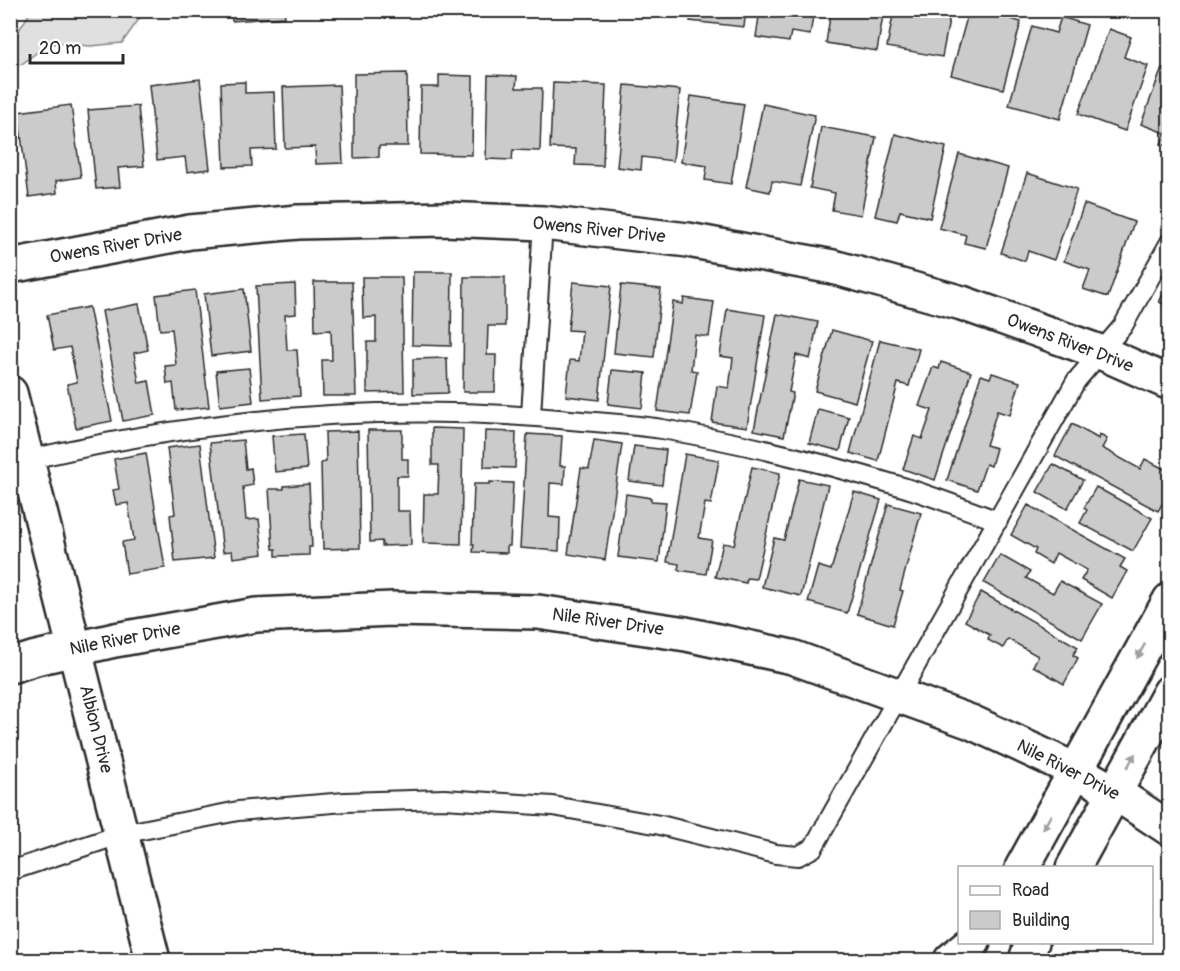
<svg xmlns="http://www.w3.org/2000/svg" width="1180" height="971" viewBox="0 0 1180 971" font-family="Pangolin,sans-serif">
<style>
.green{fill:#e0e0e0;stroke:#868686;stroke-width:1.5}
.building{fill:#cbcbcb;stroke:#2b2b2b;stroke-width:1.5}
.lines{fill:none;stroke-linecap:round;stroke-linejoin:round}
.service-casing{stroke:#2b2b2b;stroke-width:22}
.minor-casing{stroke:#2b2b2b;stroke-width:38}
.service{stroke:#fff;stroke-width:18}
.minor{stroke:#fff;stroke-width:33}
.oneway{fill:#a0a0a0}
.labels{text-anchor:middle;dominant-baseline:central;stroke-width:4.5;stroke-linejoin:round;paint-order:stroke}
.street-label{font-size:18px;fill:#2b2b2b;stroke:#fff}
</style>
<rect width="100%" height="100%" fill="#fff"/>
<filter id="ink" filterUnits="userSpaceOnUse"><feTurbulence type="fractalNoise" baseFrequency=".0167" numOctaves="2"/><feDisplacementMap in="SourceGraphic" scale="12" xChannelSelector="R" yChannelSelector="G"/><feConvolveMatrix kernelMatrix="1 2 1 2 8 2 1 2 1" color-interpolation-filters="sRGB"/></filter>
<g filter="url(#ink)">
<!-- green -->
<path class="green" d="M31 11H139V19L122 43 90 46 57 43 45 46 22 64 11 67 12 41Z"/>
<!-- building -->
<g class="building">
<path d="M231 10H284L285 17 232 21Z"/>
<path d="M630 10H684L683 17Z"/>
<path d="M691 10H746L744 27 690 21Z"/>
<path d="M760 10H814L810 35 791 32 789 42 756 37Z"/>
<path d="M831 10H884L877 51 826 43Z"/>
<path d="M894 10H951L942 57 887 47Z"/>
<path d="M969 10H995L994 14 1021 22 1003 89 951 75Z"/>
<path d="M1061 17 1087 25 1060 119 1009 105 1032 26 1056 33Z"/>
<path d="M1109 29 1131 37 1124 57 1148 66 1125 131 1078 114Z"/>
<path d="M1162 68 1170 71V147L1161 144 1165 133 1141 124Z"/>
<path d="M407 73 408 146H379V157L354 158V74Z"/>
<path d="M439 75 473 76 472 155 420 154 421 87H439Z"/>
<path d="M488 75 517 76 516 88H542L540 151 513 150 512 160 486 159Z"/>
<path d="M200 79 210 169 187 172 185 157 157 160 149 85Z"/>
<path d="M245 82V93L274 92 276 149 251 150 252 166 224 167 221 83Z"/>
<path d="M553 83 606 85 603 166 575 165 576 149 550 148Z"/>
<path d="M339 85 343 163 316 164 315 147 285 148 283 87Z"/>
<path d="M625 85 680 90 673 161 642 157 641 170 617 167Z"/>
<path d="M691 96 744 104 731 184 705 180 707 166 681 162Z"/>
<path d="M763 104 815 115 800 186 772 181 770 192 746 187Z"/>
<path d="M71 105 81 177 56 181 57 193 29 197 18 112Z"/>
<path d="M138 106 144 166 118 168 120 187 96 189 88 110Z"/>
<path d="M821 127 876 137 861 215 832 210 835 193 810 188Z"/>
<path d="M895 134 946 147 930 218 900 211 897 221 875 216Z"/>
<path d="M959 154 1008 168 986 248 964 243 966 235 939 228Z"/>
<path d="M1027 173 1077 189 1054 260 1028 251 1025 261 1001 253Z"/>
<path d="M1084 204 1134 222 1108 297 1083 289 1090 270 1064 261Z"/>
<path d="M413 272H452L451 346 412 345Z"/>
<path d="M362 277H402L404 392 367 393V342H376V317L363 318Z"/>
<path d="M464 277H505V326H488L487 355H496L495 392H463Z"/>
<path d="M314 282H352L356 396H323L322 360H332L331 330 315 331Z"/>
<path d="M573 282 611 286 599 400 566 396 570 360 579 361 582 331 568 330Z"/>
<path d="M1170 282V307L1159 302Z"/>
<path d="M295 284 296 314 285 315 287 350H297L300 396 262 399 256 286Z"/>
<path d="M621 285 661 289 654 357 614 353Z"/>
<path d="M244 289 251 351 211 356 204 294Z"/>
<path d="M195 290 209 407 176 410 173 383 167 384 165 366 176 365 172 329 160 330 156 295Z"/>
<path d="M684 298 714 302 709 337 695 335 691 370 697 371 690 415 657 411 673 302 683 304Z"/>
<path d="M139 304 148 350 134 353 139 383 149 381 155 415 123 421 102 311Z"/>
<path d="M89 307 112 421 76 428 67 384 77 382 70 347 54 350 47 315Z"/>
<path d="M727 309 765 315 747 427 712 422 717 386 729 388 733 358 720 356Z"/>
<path d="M777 314 818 322 810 359 796 355 789 392 793 393 784 436 754 430Z"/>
<path d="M832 330 872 341 855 402 815 391Z"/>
<path d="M880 340 919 349 909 386 898 383 878 461 850 453Z"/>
<path d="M447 358 448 393 413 394V359Z"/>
<path d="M941 362 971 372 935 480 903 469 914 436 922 439 932 410 919 406 933 367 939 369Z"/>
<path d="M249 368 253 402 220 406 216 371Z"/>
<path d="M612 370 646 373 642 408 608 404Z"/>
<path d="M992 373 1020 382 1010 415 997 411 986 445 996 448 991 466 986 464 977 490 947 480 981 375 990 378Z"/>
<path d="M818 409 849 417 840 451 809 443Z"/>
<path d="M1072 424 1099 439 1100 435 1107 439 1102 448 1140 469 1145 459 1170 472V490L1158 511 1055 456Z"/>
<path d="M432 428 463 429 461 544 423 543 424 494H438L439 465H432Z"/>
<path d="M368 430H402V459H408V476H397V511H410L411 545 382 546V541L370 542Z"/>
<path d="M358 431 360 548 323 549 321 463 326 462 325 432Z"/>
<path d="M485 431 516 432 515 468 484 467Z"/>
<path d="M304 434 307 469 275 472 272 436Z"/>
<path d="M527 434 562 436 560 466H565L564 484 550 483 549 517 560 518 559 551 520 548Z"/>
<path d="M243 440 246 469 251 468 253 485 243 487 246 520 259 519 263 554 233 558 232 551 223 552 210 443Z"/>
<path d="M594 440 622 444 605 560 568 554 581 468 589 469Z"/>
<path d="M200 444 214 558 175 562 170 515 175 514 167 448Z"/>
<path d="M634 446 666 450 662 485 629 481Z"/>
<path d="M146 453 165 568 127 574 122 542 134 540 128 503 116 505 113 490 119 489 114 459Z"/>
<path d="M685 454 719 460 711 504 705 503 699 538 712 540 706 574 678 570 679 564 667 562Z"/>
<path d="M1053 464 1083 480 1067 509 1037 492Z"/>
<path d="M752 467 780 473 756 579 747 578 746 583 715 577 723 543 734 545Z"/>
<path d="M799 479 828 485 801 596 762 587 774 538 784 540Z"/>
<path d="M490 482 513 483 510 546H507V553L473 552 474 544H472L474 484H490Z"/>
<path d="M309 484 312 547H309V555L276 556V549H273L269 489H284V486Z"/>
<path d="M1096 487 1152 518 1133 551 1080 523 1087 510 1084 508Z"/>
<path d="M854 492 881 500 847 613 808 602 818 566 831 570Z"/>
<path d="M626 494 651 498V501L666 502 659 562 618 557Z"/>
<path d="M888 504 921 513 900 590 903 591 893 625 857 614Z"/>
<path d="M1028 505 1125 559 1120 567 1127 571 1112 598 1081 580 1087 570 1056 553 1051 564 1034 554 1036 549 1011 535Z"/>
<path d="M1000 555 1030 572 1026 578 1053 593 1060 581 1102 604 1082 639 984 583Z"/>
<path d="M981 592 1078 647 1073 655 1078 658 1064 684 1033 666 1038 656 1008 639 1003 648 988 640 990 635 965 621Z"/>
</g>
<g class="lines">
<!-- service casing -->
<g class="service-casing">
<g id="service">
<path d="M531 415 543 223"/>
<path d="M10 464C197 418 391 401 582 421 609 423 636 425 662 429 743 443 824 463 903 487 935 497 966 509 998 521"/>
<path d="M10 871 122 834 238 811 345 802 444 799 553 806 660 825 776 854 798 856 813 848 1076 381 1123 326 1170 242"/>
</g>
</g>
<!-- minor casing -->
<g class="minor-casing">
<g id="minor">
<path d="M10 266 190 232 298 222 444 219 543 223 688 240 833 267 962 303 1100 352 1170 383"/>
<path d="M10 393 153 960"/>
<path d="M10 666 36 658 115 640 256 615 392 609 538 612 686 634 792 657 971 722 1075 770 1114 792 1170 829"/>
<path d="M1022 868 1170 600"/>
<path d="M1073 868 1170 692"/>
<path d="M951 960 973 942"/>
<path d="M1026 960 1032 942"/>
</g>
</g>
<!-- service -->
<use href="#service" class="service"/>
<!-- minor -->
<use href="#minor" class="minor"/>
</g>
<!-- one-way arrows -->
<defs><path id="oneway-solid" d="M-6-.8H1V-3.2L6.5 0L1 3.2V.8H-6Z" transform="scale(1.5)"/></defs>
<g class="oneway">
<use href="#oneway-solid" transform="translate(1141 651) rotate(119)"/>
<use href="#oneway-solid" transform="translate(1131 761) rotate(-61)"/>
<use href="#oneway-solid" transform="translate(1047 822) rotate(119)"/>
</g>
</g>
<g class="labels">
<!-- street labels -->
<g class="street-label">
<text transform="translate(599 230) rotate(6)">Owens River Drive</text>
<text transform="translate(116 246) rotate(-10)">Owens River Drive</text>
<text transform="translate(1070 343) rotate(21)">Owens River Drive</text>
<text transform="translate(608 622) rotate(8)">Nile River Drive</text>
<text transform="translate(125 639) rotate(-11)">Nile River Drive</text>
<text transform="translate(96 729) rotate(76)">Albion Drive</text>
<text transform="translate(1068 770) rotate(27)">Nile River Drive</text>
</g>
</g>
<!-- margin -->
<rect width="1180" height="971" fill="none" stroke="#fff" stroke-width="36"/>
<rect x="18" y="18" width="1144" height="935" fill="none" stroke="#2b2b2b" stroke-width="2" filter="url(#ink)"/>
<!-- legend -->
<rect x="958" y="866" width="195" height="78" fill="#ffffff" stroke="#aaaaaa" stroke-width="1.5"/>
<rect x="970" y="886" width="30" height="9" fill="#ffffff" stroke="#aaaaaa" stroke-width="1.5"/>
<text x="1012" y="896" font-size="18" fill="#2b2b2b">Road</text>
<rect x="970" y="911" width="30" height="18" fill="#cbcbcb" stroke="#aaaaaa" stroke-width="1.5"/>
<text x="1012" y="926" font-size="18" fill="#2b2b2b">Building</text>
<!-- scale -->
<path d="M30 54v9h93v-9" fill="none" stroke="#2b2b2b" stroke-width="3"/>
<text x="39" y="54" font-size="18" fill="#2b2b2b" stroke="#ffffff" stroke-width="4.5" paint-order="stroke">20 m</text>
</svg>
